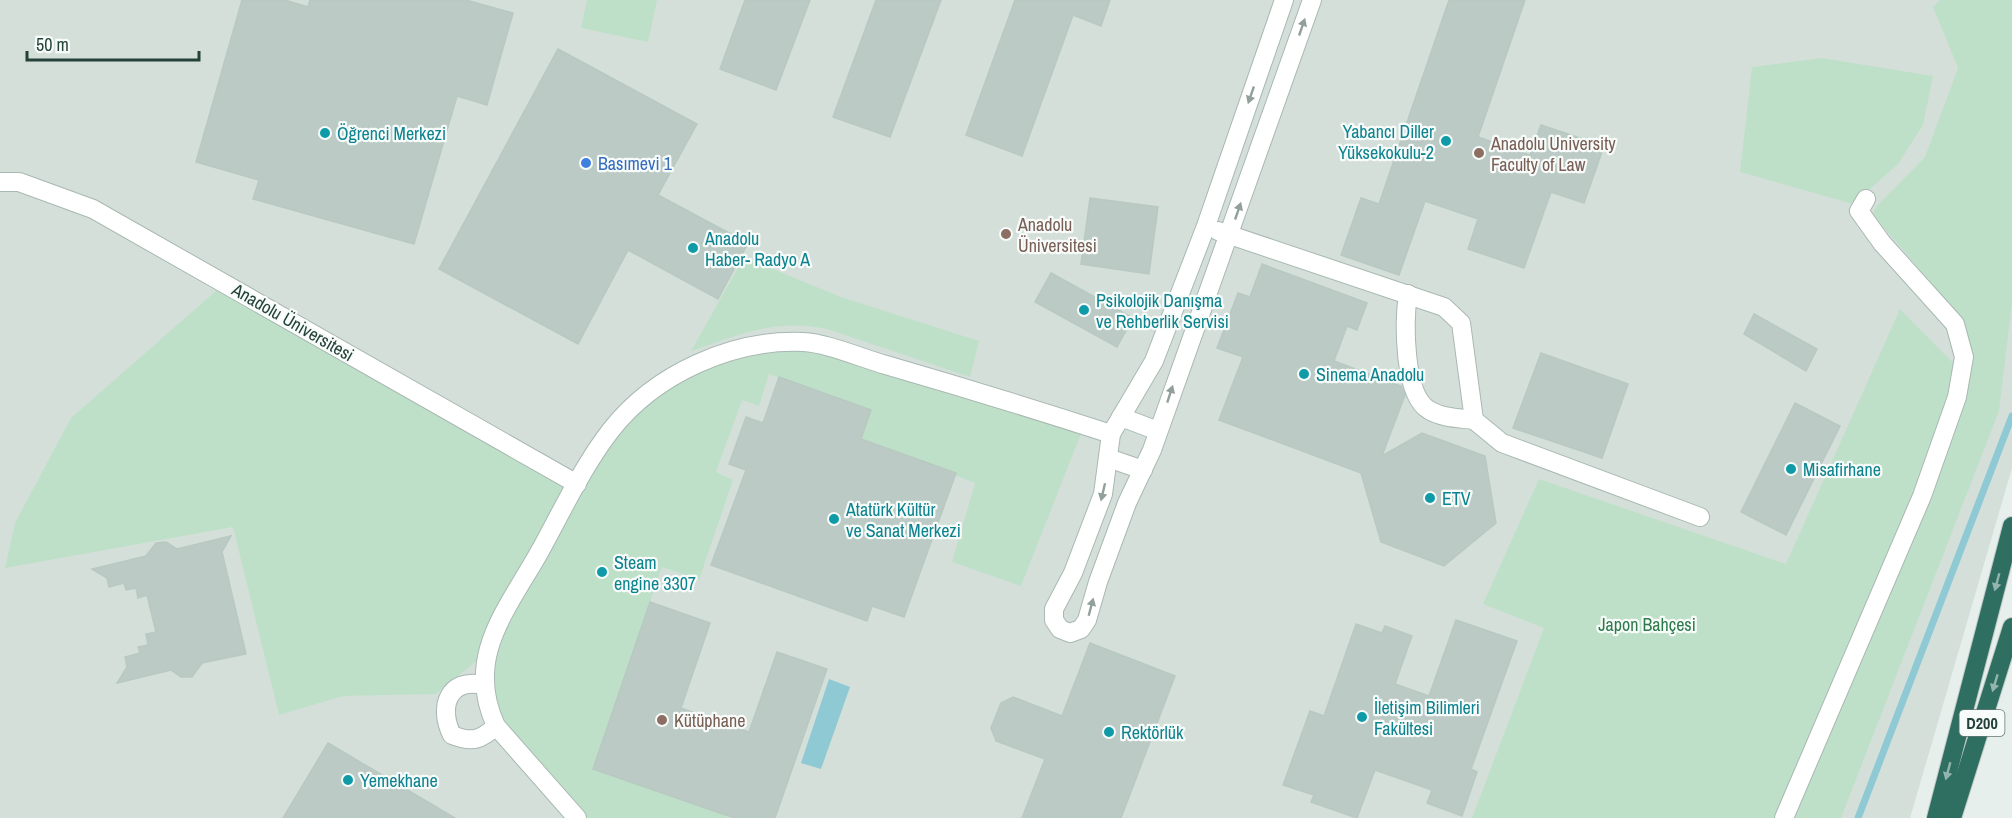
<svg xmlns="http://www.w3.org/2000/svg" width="2012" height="818" viewBox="0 0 2012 818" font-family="'Archivo Narrow',sans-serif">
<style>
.built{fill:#d4dfda}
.green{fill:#bfe0c8}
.water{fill:#8ec9d4}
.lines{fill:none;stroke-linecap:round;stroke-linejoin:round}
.stream{stroke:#8ec9d4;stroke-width:7}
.building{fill:#bbcac4;stroke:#b8c9c2;stroke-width:1.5}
.minor-casing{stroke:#a8b8b2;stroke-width:20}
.highway-casing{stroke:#c2cac8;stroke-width:20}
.minor{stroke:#fff;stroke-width:18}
.highway{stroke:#2f6f62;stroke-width:18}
.oneway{fill:#92a09c}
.oneway2{fill:#93b5ae}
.culture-dot{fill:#0f9aa8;stroke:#f7fbf9;stroke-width:2}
.education-dot{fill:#8d6e63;stroke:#f7fbf9;stroke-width:2}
.shop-dot{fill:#3f7fe0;stroke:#f7fbf9;stroke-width:2}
.labels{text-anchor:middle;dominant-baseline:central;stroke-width:4.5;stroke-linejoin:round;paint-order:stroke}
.shield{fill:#f7fbf9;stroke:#637a73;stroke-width:1.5}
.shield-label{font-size:16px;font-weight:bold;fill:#24423a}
.culture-label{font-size:18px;fill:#0d838f;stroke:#f7fbf9;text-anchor:start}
.education-label{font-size:18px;fill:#785e54;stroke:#f7fbf9;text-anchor:start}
.shop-label{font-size:18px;fill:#366cbe;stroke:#f7fbf9;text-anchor:start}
.street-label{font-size:18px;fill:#24423a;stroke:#f7fbf9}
.park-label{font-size:18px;fill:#2d7a4b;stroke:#f7fbf9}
</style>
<rect width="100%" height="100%" fill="#e6efeb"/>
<!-- built -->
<path class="built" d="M0 0H2012V468L1910 818H0Z"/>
<!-- green -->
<g class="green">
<path d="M587 0H657L648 42 581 28Z"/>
<path d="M1940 0H2012V303L1999 411 1841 818H1472L1544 628 1483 604 1539 479 1786 564 1900 309 1970 380 1971 353 1965 322 1872 214 1877 206 1925 157 1958 68 1933 7Z"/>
<path d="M1822 58 1933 76 1923 125 1898 164 1853 204 1740 172 1752 67Z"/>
<path d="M744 257 841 297 979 341 970 377 827 329C775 318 739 335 691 351Z"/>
<path d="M225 283 577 483 611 430 684 371 805 342 1084 426 1021 586 952 562 975 483 861 439 871 410 769 374 759 406 742 400 716 472 733 480 699 580 662 567 593 769 726 815V818H577L496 726 486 653 436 694 343 696 279 715 233 527 5 568 15 523 71 418Z"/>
</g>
<!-- water -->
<path class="water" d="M829 679 850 687 821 769 801 763Z"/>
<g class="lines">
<!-- stream -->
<path class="stream" d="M1858 818 2012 416"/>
</g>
<!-- building -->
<g class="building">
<path d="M242 0H285L308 7 310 0H466L513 13 487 105 457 96 414 244 253 199 259 180 196 162Z"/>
<path d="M745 0H810L776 90 720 69Z"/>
<path d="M876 0H941L890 137 833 117Z"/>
<path d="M1015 0H1110L1101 26 1073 15 1022 156 966 135Z"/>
<path d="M1449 0H1525L1478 137 1530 155 1541 125 1604 146 1584 203 1551 192 1524 268 1468 249 1478 219 1425 201 1399 275 1341 255 1361 198 1379 204Z"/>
<path d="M558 49 697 124 658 195 748 243 718 299 628 250 578 344 439 269Z"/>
<path d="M1090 198 1158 207 1149 274 1081 264Z"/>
<path d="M1262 264 1367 303 1357 330 1347 326 1334 361 1401 386 1405 395 1382 456 1422 433 1485 456 1496 523 1444 566 1381 542 1361 473 1219 420 1243 357 1217 348 1238 293 1250 297Z"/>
<path d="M1051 273 1133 318 1117 347 1035 302Z"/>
<path d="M1754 314 1817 349 1806 371 1744 334Z"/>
<path d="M1541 353 1628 384 1602 458 1513 428Z"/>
<path d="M779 377 871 410 861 439 956 473 904 617 872 606 867 621 711 565 746 470 729 464 746 417 763 423Z"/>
<path d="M1795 403 1840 426 1786 535 1741 512Z"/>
<path d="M231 536 222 552 246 654 202 663 192 677H181L171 670 117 683 127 667 125 657 140 653 138 647 148 645 146 634 156 632 147 595 138 598 136 588 126 590 124 583 109 587 107 578 92 569 146 556 156 543 166 542 177 549Z"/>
<path d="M650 602 710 623 681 708 749 732 777 652 827 669 775 818H734L593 769Z"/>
<path d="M1456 620 1517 641 1471 769 1477 772 1462 816 1427 803 1432 790 1375 770 1357 818 1311 802 1314 795 1283 785 1310 711 1324 716 1356 624 1382 633 1385 626 1412 636 1395 684 1429 696Z"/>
<path d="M1090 643 1175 676 1121 818H1022L1045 759 996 741 991 728 1001 703 1013 697 1062 716Z"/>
<path d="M328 743 455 818H283Z"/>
</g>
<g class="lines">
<!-- minor casing -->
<g class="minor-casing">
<g id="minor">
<path d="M1284 0 1206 226 1154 361 1111 434 1103 494 1073 573 1054 609V620L1060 629 1070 633 1081 629 1087 620 1098 582 1127 503 1152 450 1312 0"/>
<path d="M0 182H19L93 209 577 484"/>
<path d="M1218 231 1444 307 1461 323 1474 420 1502 443 1700 517"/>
<path d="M1408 294C1404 321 1403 395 1429 410 1442 418 1459 418 1474 420"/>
<path d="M1121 417 1158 431"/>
<path d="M1108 458 1143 470"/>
<path d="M483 685C448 677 438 708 452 735 472 743 481 740 496 726"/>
<path d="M577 818 496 726C464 657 507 610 540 551 562 511 583 466 611 430 655 374 732 339 803 342 827 343 861 358 886 365 962 387 1037 410 1111 434"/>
<path d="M1784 818 1922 496 1957 397 1964 357 1955 324 1882 243 1859 211 1866 199"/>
</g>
</g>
<!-- highway casing -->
<g class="highway-casing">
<g id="highway">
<path d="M1936 818 2012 526"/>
<path d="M1952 818 2012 627"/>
</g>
</g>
<!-- minor -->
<use href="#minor" class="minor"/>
<!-- highway -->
<use href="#highway" class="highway"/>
</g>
<!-- one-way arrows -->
<defs><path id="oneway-solid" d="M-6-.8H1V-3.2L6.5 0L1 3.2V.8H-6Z" transform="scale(1.5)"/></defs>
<g class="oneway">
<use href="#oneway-solid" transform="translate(1302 27) rotate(-71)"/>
<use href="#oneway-solid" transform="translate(1251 95) rotate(109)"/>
<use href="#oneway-solid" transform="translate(1238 211) rotate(-71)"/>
<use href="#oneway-solid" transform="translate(1170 394) rotate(-72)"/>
<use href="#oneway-solid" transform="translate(1103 492) rotate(103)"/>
<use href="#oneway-solid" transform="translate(1091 607) rotate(-75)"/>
</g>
<g class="oneway2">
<use href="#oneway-solid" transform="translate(1997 582) rotate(105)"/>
<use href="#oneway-solid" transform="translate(1995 683) rotate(107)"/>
<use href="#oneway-solid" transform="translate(1948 771) rotate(105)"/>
</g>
<!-- markers -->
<g class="culture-dot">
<circle cx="325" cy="133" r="6"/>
<circle cx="1446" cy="141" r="6"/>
<circle cx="693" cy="248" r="6"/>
<circle cx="1084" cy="310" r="6"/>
<circle cx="1304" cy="374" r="6"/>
<circle cx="1791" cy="469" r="6"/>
<circle cx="1430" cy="498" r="6"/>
<circle cx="834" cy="519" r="6"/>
<circle cx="602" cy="572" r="6"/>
<circle cx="1362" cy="717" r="6"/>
<circle cx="1109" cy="732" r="6"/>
<circle cx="348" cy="780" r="6"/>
</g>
<g class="education-dot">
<circle cx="1479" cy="153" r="6"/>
<circle cx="1006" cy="234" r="6"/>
<circle cx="662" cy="720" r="6"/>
</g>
<circle class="shop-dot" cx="586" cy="163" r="6"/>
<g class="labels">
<!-- shield labels -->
<rect class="shield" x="1959.5" y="710" width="45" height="26" rx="4.5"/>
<g class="shield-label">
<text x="1982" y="723">D200</text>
</g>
<!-- culture labels -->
<g class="culture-label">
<text x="1434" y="131" text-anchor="end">Yabancı Diller<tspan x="1434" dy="21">Yüksekokulu-2</tspan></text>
<text x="337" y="133">Öğrenci Merkezi</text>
<text x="705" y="238">Anadolu<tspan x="705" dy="21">Haber- Radyo A</tspan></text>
<text x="1096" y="300">Psikolojik Danışma<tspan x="1096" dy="21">ve Rehberlik Servisi</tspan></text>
<text x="1316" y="374">Sinema Anadolu</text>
<text x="1803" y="469">Misafirhane</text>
<text x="1442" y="498">ETV</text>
<text x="846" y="509">Atatürk Kültür<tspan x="846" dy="21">ve Sanat Merkezi</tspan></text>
<text x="614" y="562">Steam<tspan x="614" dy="21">engine 3307</tspan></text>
<text x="1374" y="707">İletişim Bilimleri<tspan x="1374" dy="21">Fakültesi</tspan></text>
<text x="1121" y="732">Rektörlük</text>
<text x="360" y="780">Yemekhane</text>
</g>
<!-- education labels -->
<g class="education-label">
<text x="1491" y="143">Anadolu University<tspan x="1491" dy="21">Faculty of Law</tspan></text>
<text x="1018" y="224">Anadolu<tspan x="1018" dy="21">Üniversitesi</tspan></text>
<text x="674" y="720">Kütüphane</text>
</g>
<!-- shop labels -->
<g class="shop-label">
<text x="598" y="163">Basımevi 1</text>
</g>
<!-- street labels -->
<g class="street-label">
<text transform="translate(293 322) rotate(30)">Anadolu Üniversitesi</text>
</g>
<!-- park labels -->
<g class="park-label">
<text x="1647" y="624">Japon Bahçesi</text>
</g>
</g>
<!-- scale -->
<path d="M27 51v9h172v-9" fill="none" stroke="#24423a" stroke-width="3"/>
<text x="36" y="51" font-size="18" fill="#24423a" stroke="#f7fbf9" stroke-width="4.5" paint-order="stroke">50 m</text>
</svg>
